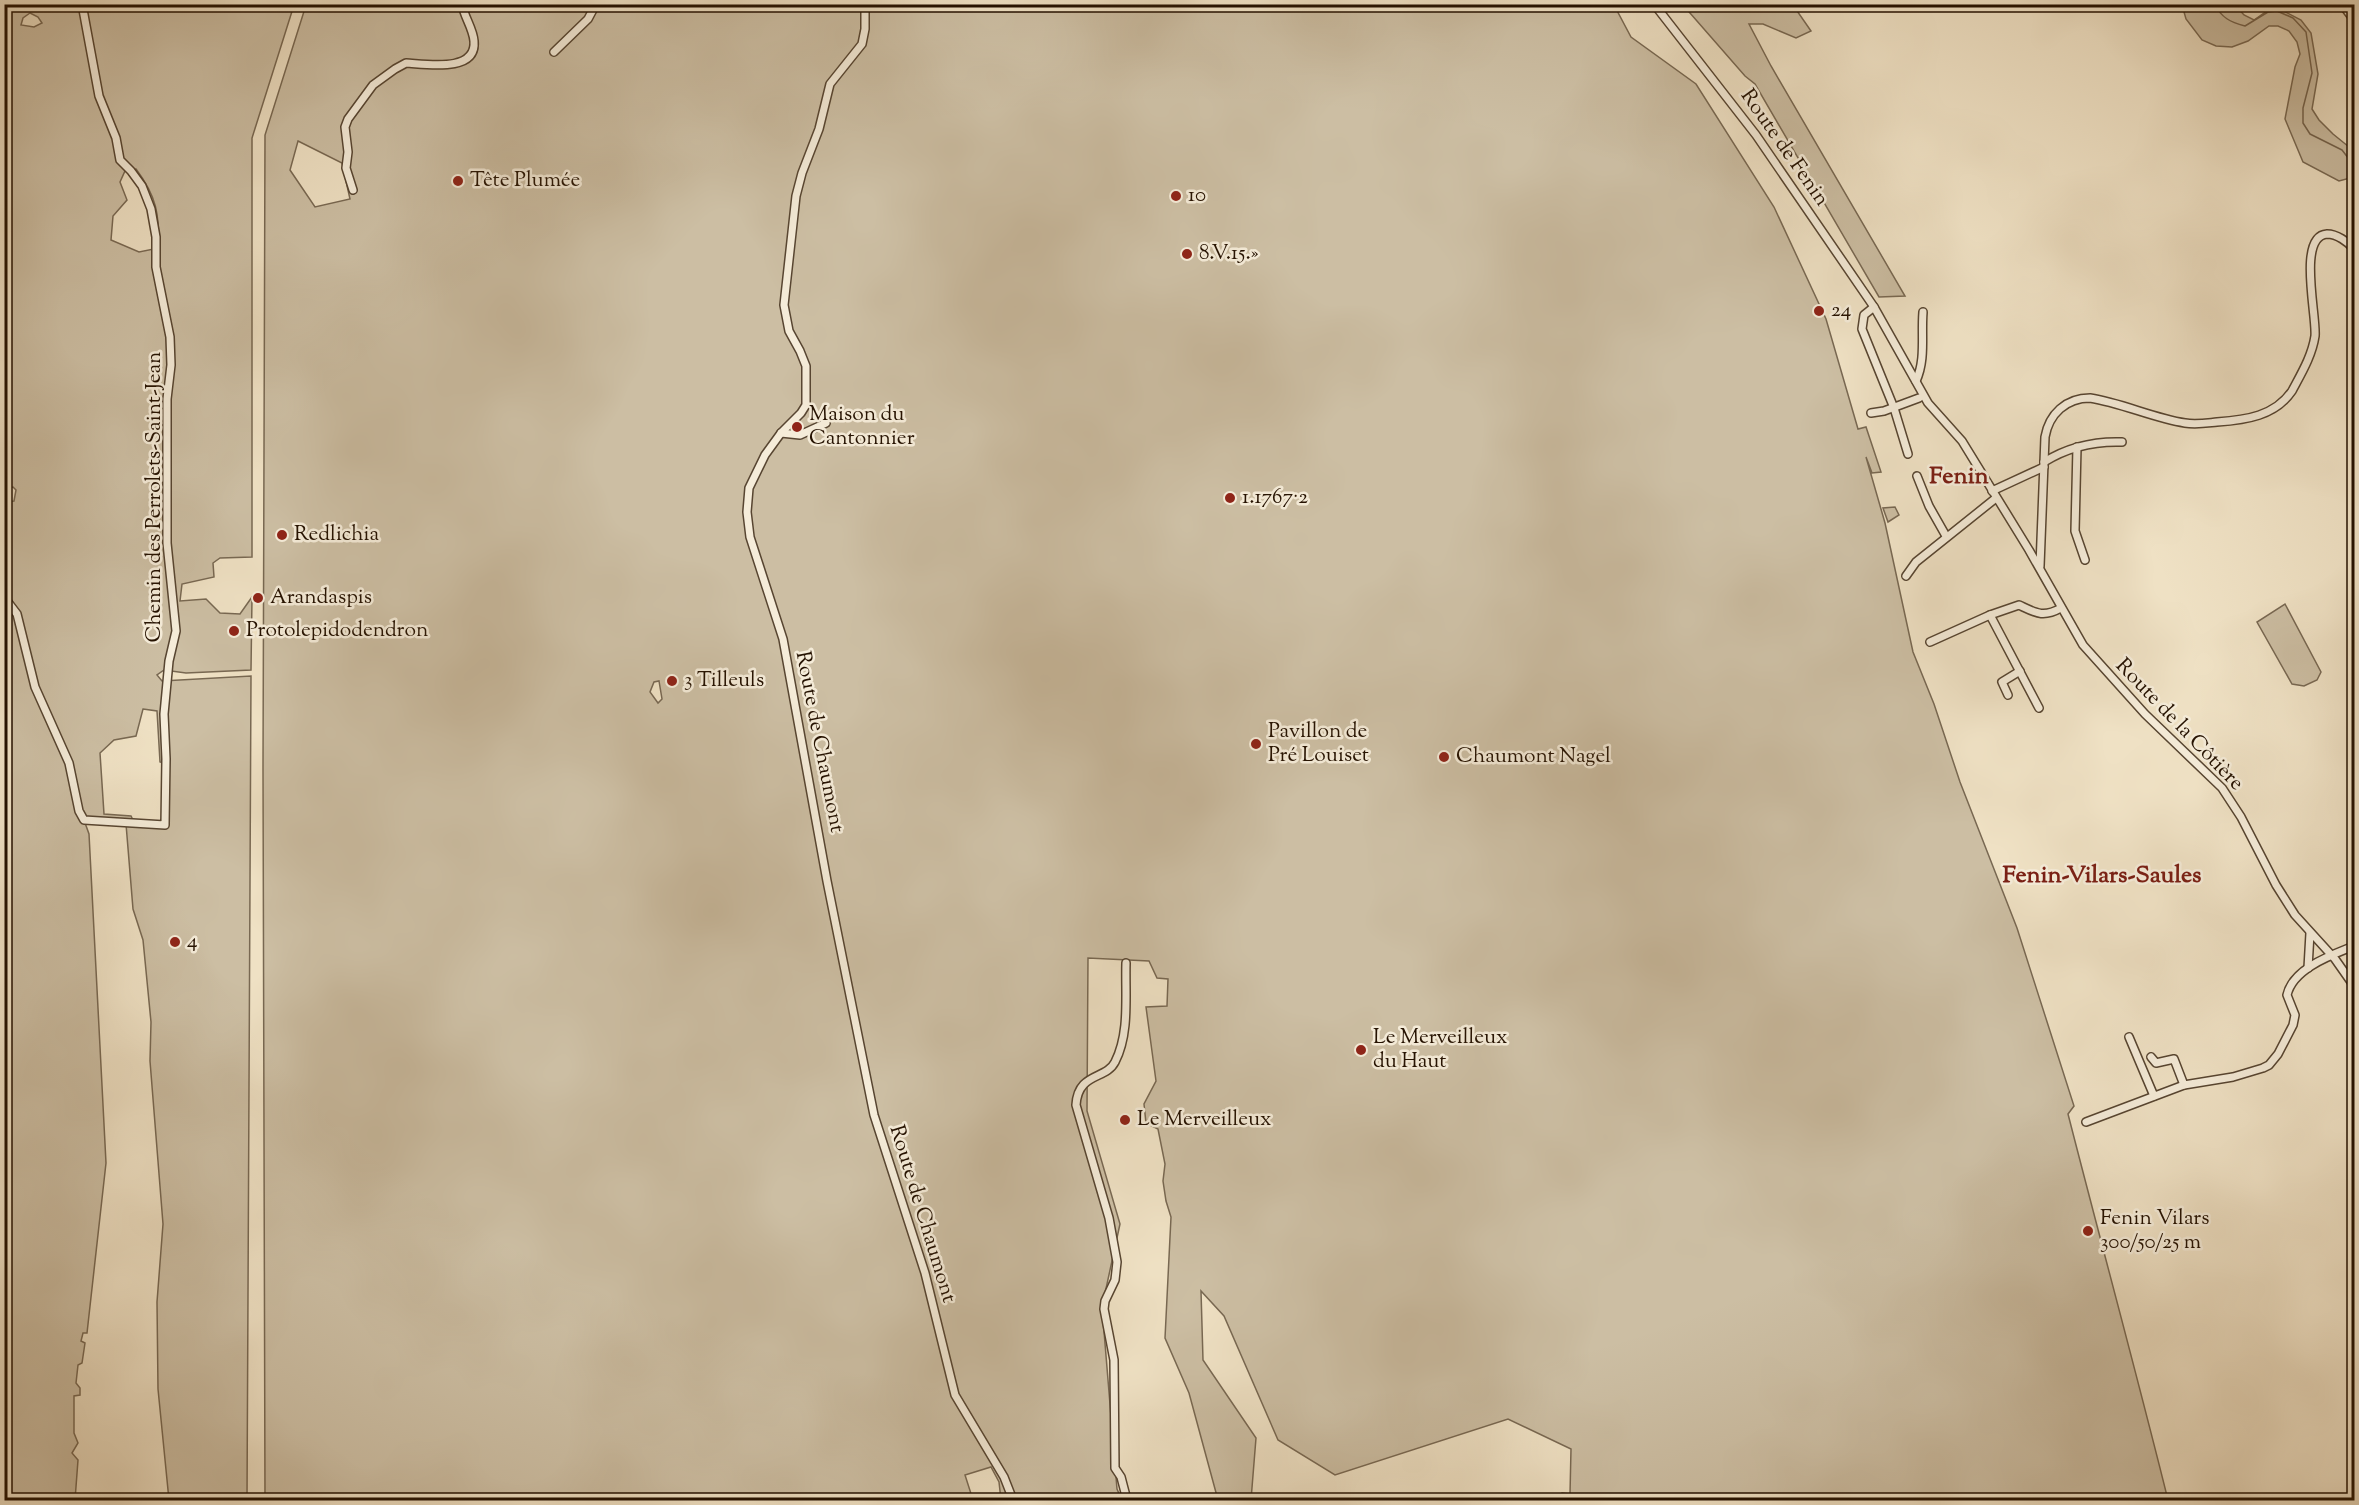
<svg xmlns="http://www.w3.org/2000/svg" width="2359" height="1505" viewBox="0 0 2359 1505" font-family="'Sorts Mill Goudy',serif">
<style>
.green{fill:#ccbea3;stroke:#786852;stroke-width:1.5;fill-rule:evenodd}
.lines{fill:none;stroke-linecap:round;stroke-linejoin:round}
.stream{stroke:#74634d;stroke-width:1.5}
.minor-casing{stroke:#574531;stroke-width:10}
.minor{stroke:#f5ecd9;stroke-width:7}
.poi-dot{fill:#8f2418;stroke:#f5ecd9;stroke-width:2}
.labels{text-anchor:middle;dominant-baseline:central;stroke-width:5;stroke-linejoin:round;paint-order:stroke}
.street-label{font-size:21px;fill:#241100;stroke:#f5ecd9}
.poi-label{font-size:21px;fill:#241100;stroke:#f5ecd9;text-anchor:start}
.quarter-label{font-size:24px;font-weight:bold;fill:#7a1f14;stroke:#f5ecd9}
</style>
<rect width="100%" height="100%" fill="#efe1c4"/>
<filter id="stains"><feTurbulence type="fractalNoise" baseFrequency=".00333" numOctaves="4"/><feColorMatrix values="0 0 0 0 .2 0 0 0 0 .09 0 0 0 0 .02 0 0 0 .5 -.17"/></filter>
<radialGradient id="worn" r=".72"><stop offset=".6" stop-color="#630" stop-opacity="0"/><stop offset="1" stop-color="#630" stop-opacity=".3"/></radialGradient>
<!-- green -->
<g class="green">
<path d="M5 5H294L252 138V557L220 558 213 563 214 577 182 584 180 601 206 599 220 613 240 614 252 597 251 670 186 673 164 670 157 675 162 681 251 676 247 1500H169L158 1389 157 1302 163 1224 150 1061 151 1022 143 940 133 909 126 824 84 820 89 834 106 1163 87 1333H83L81 1341 85 1343 82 1363 78 1365 76 1383 80 1388V1395L74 1396V1433L78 1443 72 1453 78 1460 75 1500H5L4 502 14 501 16 490 13 487 6 488 5 492ZM30 13 38 17 42 23 34 27 21 25 23 18ZM136 169C157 197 159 214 159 248L139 252 111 240 113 216 127 200 120 182 125 171ZM143 709 157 711 160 762 168 764 167 827 136 826 131 816 104 814 100 753 114 740 136 736Z"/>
<path d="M306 5H1614L1631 37 1696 84 1774 207 1826 319 1858 429 1866 427 1881 472 1872 473 1866 457 1885 523 1913 652 1934 704 1960 782 2017 928 2074 1106 2068 1114C2101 1243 2136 1371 2168 1500H1558L1562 1493 1570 1494 1571 1449 1508 1419 1335 1475 1278 1440 1224 1316 1201 1291 1203 1360 1256 1438 1251 1500H1218L1189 1393 1165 1338 1171 1217 1166 1201 1163 1181 1165 1164 1158 1129 1146 1123 1144 1104 1156 1081 1146 1007 1167 1006 1168 979 1157 978 1149 961 1088 958 1087 1111 1120 1224 1102 1307 1117 1489 1122 1500H1001L999 1482 991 1467 965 1475 973 1500H265L263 768 265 135ZM298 141 342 163 350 199 315 207 290 170ZM659 681 662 699 658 703 650 692 654 682Z"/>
<path d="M1683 5H1793L1811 31 1796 38 1763 24H1749L1771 66 1905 296 1879 297 1755 84 1745 76Z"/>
<path d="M2182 5H2235L2244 15 2254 20 2274 6 2301 20 2311 33 2318 74 2312 109 2319 120 2333 134 2354 151V177L2339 181 2303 162 2285 119 2295 67 2300 54 2297 42 2289 31 2278 26H2269L2248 41 2232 47 2216 46 2202 40 2186 19Z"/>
<path d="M1895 507 1899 515 1888 522 1883 508Z"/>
<path d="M2285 604 2321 672 2317 680 2304 686 2292 684 2257 622Z"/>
</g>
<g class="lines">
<!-- stream -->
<path class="stream" d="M2214 4C2222 18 2230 22 2245 26L2268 12 2277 11 2293 18 2306 32 2312 73 2303 108V123L2310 134 2342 150 2349 159 2354 161"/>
<!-- minor casing -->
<g class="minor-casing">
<g id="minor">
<path d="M865 4V29L862 44 830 84 819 129 802 173 796 196 784 305 789 331 800 351 806 366V405L801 413 781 433 765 455 749 488 747 512 750 537 783 639 827 881 874 1115 925 1273 955 1395 1004 1477 1013 1500"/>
<path d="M1654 4 1756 135 1874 307 1928 403 1962 441 2029 550 2083 645 2145 714 2222 788 2241 817 2276 885 2295 915 2335 959 2354 986"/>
<path d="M2342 4 2354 20"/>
<path d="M554 52 588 19 596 4"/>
<path d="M353 190 346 168 348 152 345 127 348 119 373 85 395 69 406 63C426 64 477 73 474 41 473 28 464 17 462 4"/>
<path d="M1874 307 1864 315 1862 329 1894 408 1908 454"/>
<path d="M1916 381C1926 359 1921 336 1923 312"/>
<path d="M1871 413 1884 411 1919 398"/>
<path d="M781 433 800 435 826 423"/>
<path d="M2077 447 2075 531 2085 560"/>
<path d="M2044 462C2068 447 2094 441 2122 442"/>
<path d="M1917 476 1929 506 1946 536"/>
<path d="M1992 491 2044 467"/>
<path d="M2040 566 2045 437C2049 414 2066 398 2090 398 2122 403 2153 418 2185 423 2196 425 2207 423 2217 422 2246 420 2275 416 2292 391 2301 374 2312 356 2315 336 2317 316 2297 236 2327 234 2337 234 2348 242 2354 249"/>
<path d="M1906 576 1916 562 1996 498"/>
<path d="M4 597 17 614 35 687 69 763 79 811 84 820 165 825 166 759 164 714 169 661 176 631 167 543V399L171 365 170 337 156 267V237L151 209 142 186 131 171 120 160 116 138 99 96 82 4"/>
<path d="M1990 615 2039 708"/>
<path d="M1930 642 1990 615 2019 605C2036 613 2043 618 2061 608"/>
<path d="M2008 695 2002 682 2020 671"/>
<path d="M1126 963C1125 995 1130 1033 1115 1062 1106 1080 1078 1072 1076 1105L1109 1218 1117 1262 1115 1280 1105 1301 1104 1309 1114 1360 1115 1468 1121 1477 1127 1500"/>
<path d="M2308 968 2310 933"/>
<path d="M2129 1037 2154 1096"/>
<path d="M2151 1057 2156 1063 2174 1059 2184 1085"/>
<path d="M2086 1122 2184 1085 2233 1077 2263 1068 2269 1065 2278 1054 2293 1025 2295 1015 2287 995C2293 968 2332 955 2354 946"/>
</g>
</g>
<!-- minor -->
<use href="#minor" class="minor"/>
</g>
<!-- markers -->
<g class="poi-dot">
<circle cx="458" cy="181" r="6"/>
<circle cx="1176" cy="196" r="6"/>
<circle cx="1187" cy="254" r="6"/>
<circle cx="1819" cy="311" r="6"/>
<circle cx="797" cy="427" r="6"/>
<circle cx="1230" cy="498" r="6"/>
<circle cx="282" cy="535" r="6"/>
<circle cx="258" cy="598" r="6"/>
<circle cx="234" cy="631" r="6"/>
<circle cx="672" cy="681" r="6"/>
<circle cx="1256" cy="744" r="6"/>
<circle cx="1444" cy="757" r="6"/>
<circle cx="175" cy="942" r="6"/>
<circle cx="1361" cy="1050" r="6"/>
<circle cx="1125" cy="1120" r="6"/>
<circle cx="2088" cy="1231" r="6"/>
</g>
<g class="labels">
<!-- street labels -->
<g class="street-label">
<text transform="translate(1784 148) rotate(55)">Route de Fenin</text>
<text transform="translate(155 497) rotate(-90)">Chemin des Perrolets-Saint-Jean</text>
<text transform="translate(2179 725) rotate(46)">Route de la Côtière</text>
<text transform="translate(819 742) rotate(79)">Route de Chaumont</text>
<text transform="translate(922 1214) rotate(73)">Route de Chaumont</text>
</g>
<!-- poi labels -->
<g class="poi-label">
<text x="470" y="181">Tête Plumée</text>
<text x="1188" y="196">10</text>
<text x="1199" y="254">8.V.15.»</text>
<text x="1831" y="311">24</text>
<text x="809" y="415">Maison du<tspan x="809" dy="24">Cantonnier</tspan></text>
<text x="1242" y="498">1.1767·2</text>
<text x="294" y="535">Redlichia</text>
<text x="270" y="598">Arandaspis</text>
<text x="246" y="631">Protolepidodendron</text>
<text x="684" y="681">3 Tilleuls</text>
<text x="1268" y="732">Pavillon de<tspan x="1268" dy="24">Pré Louiset</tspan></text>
<text x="1456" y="757">Chaumont Nagel</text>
<text x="187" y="942">4</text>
<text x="1373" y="1038">Le Merveilleux<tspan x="1373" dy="24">du Haut</tspan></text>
<text x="1137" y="1120">Le Merveilleux</text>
<text x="2100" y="1219">Fenin Vilars<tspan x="2100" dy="24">300/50/25 m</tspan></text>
</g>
<!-- quarter labels -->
<g class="quarter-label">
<text x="1959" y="477">Fenin</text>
<text x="2102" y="876">Fenin-Vilars-Saules</text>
</g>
</g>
<!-- margin -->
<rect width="2359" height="1505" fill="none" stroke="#efe1c4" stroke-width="24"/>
<rect x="6" y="6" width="2347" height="1493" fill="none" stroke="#241100" stroke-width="3"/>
<rect x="12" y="12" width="2335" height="1481" fill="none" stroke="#241100" stroke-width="1.5"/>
<rect width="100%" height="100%" filter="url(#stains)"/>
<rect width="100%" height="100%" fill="url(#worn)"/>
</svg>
